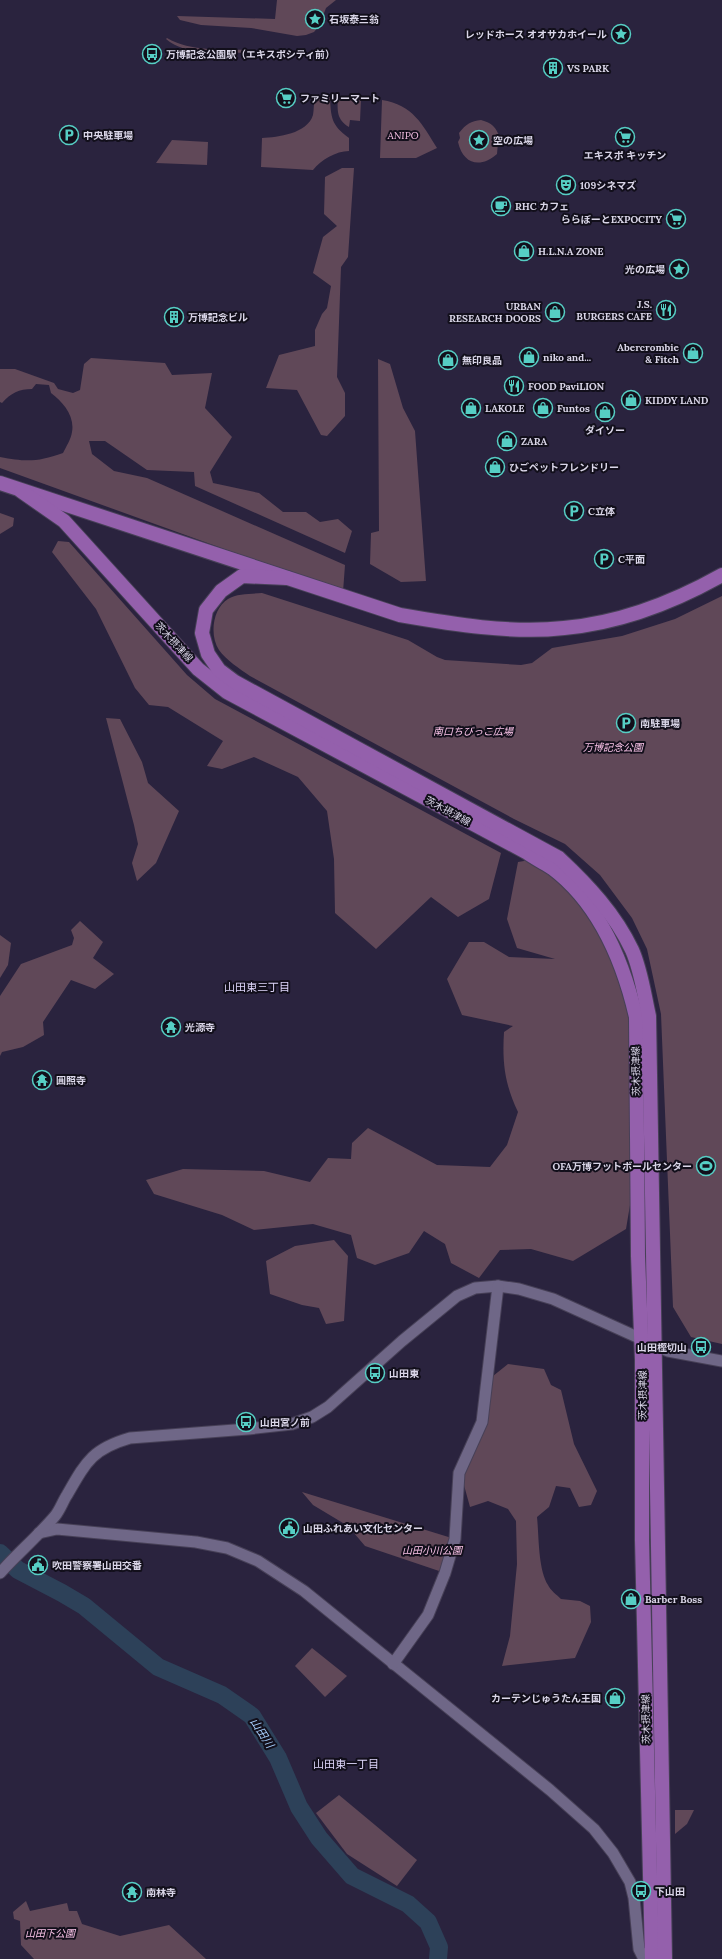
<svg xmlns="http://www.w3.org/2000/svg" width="722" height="1959" viewBox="0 0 722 1959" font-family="Lora,'Noto Sans JP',serif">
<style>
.green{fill:#604858}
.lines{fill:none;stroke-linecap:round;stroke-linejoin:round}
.river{stroke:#2d4159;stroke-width:18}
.tertiary-casing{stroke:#474057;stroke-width:13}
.primary-casing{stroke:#474057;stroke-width:16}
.tertiary{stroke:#6f6787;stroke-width:11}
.primary{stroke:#9460ac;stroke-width:14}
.labels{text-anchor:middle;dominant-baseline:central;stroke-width:4;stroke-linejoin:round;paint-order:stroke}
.poi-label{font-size:10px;font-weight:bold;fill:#dad6e8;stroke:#120f1b;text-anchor:start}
.park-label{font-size:10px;font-style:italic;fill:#fac3e8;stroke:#120f1b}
.street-label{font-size:10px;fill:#dad6e8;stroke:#120f1b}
.neighbourhood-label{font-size:11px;fill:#ded6fa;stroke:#120f1b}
.water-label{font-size:11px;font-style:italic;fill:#a5cdfc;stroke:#120f1b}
</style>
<rect width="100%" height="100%" fill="#2a233e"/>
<!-- green -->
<g class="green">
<path d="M277 0H336L326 8 319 26 314 32 306 35 297 36 251 28 201 25 180 20 177 16 275 19Z"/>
<path d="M167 38C191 52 223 49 250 50L245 53C219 52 186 56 166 39Z"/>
<path d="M314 96 330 97C331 117 331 125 349 138V151C336 151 321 160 313 170L261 167 262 138C278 137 307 134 313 115 314 109 314 102 314 96Z"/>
<path d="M338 97 361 99 360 121 350 120 349 127C337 120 337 111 338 97Z"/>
<path d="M382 100C413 105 422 124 437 148L416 158H380Z"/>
<path d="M481 120C492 123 496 127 500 138L498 142 497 154C480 169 463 164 458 142L460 138 459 133C466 124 471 121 481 120Z"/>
<path d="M172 140 208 142 207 165 156 163Z"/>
<path d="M342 168H354L348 257 341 267 337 377 345 393V416L327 436 321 435 297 390 266 388 279 355 315 346V330L322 314 327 308 331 286 313 273 323 237 337 226 324 214 325 177Z"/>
<path d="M91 358 165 363 172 375 212 373 205 408 232 437 210 472 213 483 259 493 283 512H306L320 522 338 519 352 531 345 553 195 486 194 472 147 470 105 441H89L92 454 114 471 147 478 345 565 343 592 0 468V457C26 462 38 462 63 453 66 447 71 439 72 432 75 416 63 402 51 393L49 385 36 384 32 389C19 389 11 393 2 403L0 402V369H15L54 383 58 389 73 393 80 390 84 364Z"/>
<path d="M378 359 390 364 403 408 415 431 426 581 401 582 370 564 371 533 379 531Z"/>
<path d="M0 513 14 518 13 526 0 534Z"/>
<path d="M58 541 69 542 187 675 215 699 501 853 489 899 458 917 431 897 376 949 335 913 334 859 327 811 298 777 254 757 222 769 207 766 223 741 168 707 149 705 135 688 96 609 52 552Z"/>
<path d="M262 593 408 640 437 657 445 660 521 665 532 663 552 648 622 636 675 619 722 596V1344L691 1337 673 1307 661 1014 647 949 632 918 600 875 565 844 514 819 250 676C240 669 226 660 219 650 209 635 213 608 228 599 237 593 251 594 262 593Z"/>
<path d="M106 718 120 719 142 762 148 783 179 811 156 863 137 881 132 863 138 844 134 825Z"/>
<path d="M530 860 552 874 580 902 613 955 630 1015 633 1187 626 1229 573 1261 531 1249 500 1250 479 1278 451 1263 445 1244 424 1231 409 1253 375 1265 357 1258 351 1235 313 1224 254 1230 222 1215 154 1194 146 1180 183 1169 264 1171 310 1182 328 1158 351 1159 352 1143 368 1128 437 1165 490 1167 507 1145 518 1112C505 1084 502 1064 504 1032L513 1026 462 1015 447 979 469 942H484L509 957 555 959 517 948 507 919 518 862Z"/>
<path d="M80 921 103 942 93 958 114 974 95 989 71 980 43 1022 44 1035 23 1047 2 1052 0 1056V996L21 964 72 945 74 938 71 930Z"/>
<path d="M0 935 11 943 8 965 0 978Z"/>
<path d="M334 1240 348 1256 344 1321 326 1324 319 1308 302 1305 270 1294 266 1261 295 1246Z"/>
<path d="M508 1364 544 1369 551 1385 561 1390 574 1444 597 1491 591 1505 579 1507 570 1488 556 1486 549 1507 537 1517C539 1536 538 1569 548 1585 550 1590 557 1595 561 1599L580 1601 590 1606 591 1622 575 1658 502 1666 510 1636 517 1564 516 1521 508 1509 488 1501 470 1507 462 1478 487 1422 493 1376Z"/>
<path d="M302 1492 455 1539 445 1573 365 1546 348 1526 313 1505Z"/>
<path d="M312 1648 347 1676 325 1697 295 1666Z"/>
<path d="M339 1795 417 1860 397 1886 347 1854 316 1813Z"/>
<path d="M675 1810H694L687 1824 675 1834Z"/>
<path d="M26 1901 30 1911 67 1903 69 1911H77L82 1924 120 1936 169 1925 206 1959H34L21 1945 20 1921 14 1919 13 1912Z"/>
</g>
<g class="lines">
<!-- river -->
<path class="river" d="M0 1553 18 1570 62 1593 84 1606 158 1667 222 1695 252 1716 278 1758 299 1807 319 1838 352 1876 408 1904 428 1922 439 1947 438 1959"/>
<!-- tertiary casing -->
<g class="tertiary-casing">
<g id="tertiary">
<path d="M39 1533 57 1529 196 1542 227 1548 258 1561 304 1591 550 1790 594 1829 613 1853 630 1882 634 1898 639 1949 644 1959"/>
<path d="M0 1573C18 1553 38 1536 55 1516 60 1510 63 1501 67 1495 86 1462 92 1449 130 1438L248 1429 292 1424 312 1417 328 1407 402 1341 457 1296 475 1288 498 1286 519 1289 553 1299 668 1351 722 1361"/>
<path d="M393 1664 428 1615 445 1573 455 1539 459 1473 482 1422 498 1286"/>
</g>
</g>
<!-- primary casing -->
<g class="primary-casing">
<g id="primary">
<path d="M0 483 400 615C452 624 511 634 564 628 619 623 674 602 722 575"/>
<path d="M21 491 64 521 198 669 227 692 526 852C534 858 544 863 552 868 600 904 623 961 636 1017L638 1256 642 1360V1540L652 1959"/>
<path d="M287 578 242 576 221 591 206 610 202 633 208 654 219 670 235 682 559 858C588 885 615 914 632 950 641 970 644 994 649 1016L665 1959"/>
</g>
</g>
<!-- tertiary -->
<use href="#tertiary" class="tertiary"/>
<!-- primary -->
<use href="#primary" class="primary"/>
</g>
<!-- icons -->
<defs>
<g id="sight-ring" transform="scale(1)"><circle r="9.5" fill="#120f1b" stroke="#56cec4" stroke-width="1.5"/><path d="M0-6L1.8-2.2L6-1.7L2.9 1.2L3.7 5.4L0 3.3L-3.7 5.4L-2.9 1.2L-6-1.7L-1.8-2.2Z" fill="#56cec4"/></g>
<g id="bus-ring" transform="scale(1)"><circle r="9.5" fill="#120f1b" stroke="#56cec4" stroke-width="1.5"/><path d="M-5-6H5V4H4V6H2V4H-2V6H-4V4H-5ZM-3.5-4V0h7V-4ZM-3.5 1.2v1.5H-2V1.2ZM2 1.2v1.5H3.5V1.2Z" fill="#56cec4"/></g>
<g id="building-ring" transform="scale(1)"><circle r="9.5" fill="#120f1b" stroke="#56cec4" stroke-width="1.5"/><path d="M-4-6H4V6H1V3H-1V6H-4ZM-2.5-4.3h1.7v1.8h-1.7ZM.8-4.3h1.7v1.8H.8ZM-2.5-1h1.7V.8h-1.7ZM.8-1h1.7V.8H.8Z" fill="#56cec4"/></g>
<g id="supermarket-ring" transform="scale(1)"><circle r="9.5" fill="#120f1b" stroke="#56cec4" stroke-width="1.5"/><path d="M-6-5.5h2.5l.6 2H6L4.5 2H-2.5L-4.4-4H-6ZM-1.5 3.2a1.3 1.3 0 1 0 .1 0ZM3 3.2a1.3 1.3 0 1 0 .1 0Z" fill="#56cec4"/></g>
<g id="parking-ring" transform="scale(1)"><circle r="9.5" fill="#120f1b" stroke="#56cec4" stroke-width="1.5"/><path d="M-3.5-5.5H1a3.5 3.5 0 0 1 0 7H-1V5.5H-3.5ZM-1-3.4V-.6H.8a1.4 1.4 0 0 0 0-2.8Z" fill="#56cec4"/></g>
<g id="theatre-ring" transform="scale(1)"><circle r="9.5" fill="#120f1b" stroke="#56cec4" stroke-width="1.5"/><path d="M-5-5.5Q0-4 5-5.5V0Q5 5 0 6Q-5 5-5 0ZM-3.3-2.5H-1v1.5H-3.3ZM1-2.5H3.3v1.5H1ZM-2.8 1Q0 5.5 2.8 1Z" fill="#56cec4"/></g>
<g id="cafe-ring" transform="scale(1)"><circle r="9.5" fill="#120f1b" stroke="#56cec4" stroke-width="1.5"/><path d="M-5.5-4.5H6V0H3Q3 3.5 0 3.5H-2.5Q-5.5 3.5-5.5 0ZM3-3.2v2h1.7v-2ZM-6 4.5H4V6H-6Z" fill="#56cec4"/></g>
<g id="shop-ring" transform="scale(1)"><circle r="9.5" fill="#120f1b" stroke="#56cec4" stroke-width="1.5"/><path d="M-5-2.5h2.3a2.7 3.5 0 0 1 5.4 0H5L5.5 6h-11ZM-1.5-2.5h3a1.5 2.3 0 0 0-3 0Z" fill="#56cec4"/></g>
<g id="restaurant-ring" transform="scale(1)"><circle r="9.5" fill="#120f1b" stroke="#56cec4" stroke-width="1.5"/><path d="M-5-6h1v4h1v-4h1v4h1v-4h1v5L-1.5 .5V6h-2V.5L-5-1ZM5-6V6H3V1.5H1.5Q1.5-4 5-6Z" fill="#56cec4"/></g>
<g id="temple-ring" transform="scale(1)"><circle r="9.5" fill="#120f1b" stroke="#56cec4" stroke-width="1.5"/><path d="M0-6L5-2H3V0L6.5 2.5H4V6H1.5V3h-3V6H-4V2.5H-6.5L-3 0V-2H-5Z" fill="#56cec4"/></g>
<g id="stadium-ring" transform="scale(1)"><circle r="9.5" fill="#120f1b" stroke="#56cec4" stroke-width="1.5"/><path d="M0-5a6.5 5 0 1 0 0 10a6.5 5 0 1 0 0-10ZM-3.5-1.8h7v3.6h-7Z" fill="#56cec4"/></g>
<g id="civic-ring" transform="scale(1)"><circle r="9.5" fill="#120f1b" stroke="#56cec4" stroke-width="1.5"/><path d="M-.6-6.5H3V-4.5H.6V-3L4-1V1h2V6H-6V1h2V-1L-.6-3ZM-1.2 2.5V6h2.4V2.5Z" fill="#56cec4"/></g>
</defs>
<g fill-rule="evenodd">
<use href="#sight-ring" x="315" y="19"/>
<use href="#sight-ring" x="621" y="34"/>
<use href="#bus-ring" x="152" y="54"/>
<use href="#building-ring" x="553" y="68"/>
<use href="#supermarket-ring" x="286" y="98"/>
<use href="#parking-ring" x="69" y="135"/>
<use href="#supermarket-ring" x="625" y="137"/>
<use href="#sight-ring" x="479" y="140"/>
<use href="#theatre-ring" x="566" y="185"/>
<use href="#cafe-ring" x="501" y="206"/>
<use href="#supermarket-ring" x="676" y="219"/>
<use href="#shop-ring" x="524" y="251"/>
<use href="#sight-ring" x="679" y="269"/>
<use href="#restaurant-ring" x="666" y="310"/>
<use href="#shop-ring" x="555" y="312"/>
<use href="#building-ring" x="174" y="317"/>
<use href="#shop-ring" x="693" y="353"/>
<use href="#shop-ring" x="529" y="357"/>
<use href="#shop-ring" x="448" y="360"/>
<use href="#restaurant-ring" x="514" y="386"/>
<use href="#shop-ring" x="631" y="400"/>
<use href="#shop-ring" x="471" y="408"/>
<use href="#shop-ring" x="543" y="408"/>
<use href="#shop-ring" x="605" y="412"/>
<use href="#shop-ring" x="507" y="441"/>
<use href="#shop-ring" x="495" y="467"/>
<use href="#parking-ring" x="574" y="511"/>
<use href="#parking-ring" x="604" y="559"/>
<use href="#parking-ring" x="626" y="723"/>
<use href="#temple-ring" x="171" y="1027"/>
<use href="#temple-ring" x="42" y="1080"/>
<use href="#stadium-ring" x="706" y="1166"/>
<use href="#bus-ring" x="701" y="1347"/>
<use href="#bus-ring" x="375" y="1373"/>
<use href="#bus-ring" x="246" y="1422"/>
<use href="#civic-ring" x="289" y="1528"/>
<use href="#civic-ring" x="38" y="1565"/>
<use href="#shop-ring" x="631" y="1599"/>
<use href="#shop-ring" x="615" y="1698"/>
<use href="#bus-ring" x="641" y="1891"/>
<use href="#temple-ring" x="132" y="1892"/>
</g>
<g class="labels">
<!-- poi labels -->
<g class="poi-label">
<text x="329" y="19">石坂泰三翁</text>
<text x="607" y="34" text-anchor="end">レッドホース オオサカホイール</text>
<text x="166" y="54">万博記念公園駅（エキスポシティ前）</text>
<text x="567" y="68">VS PARK</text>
<text x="300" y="98">ファミリーマート</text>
<text x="83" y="135">中央駐車場</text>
<text x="493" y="140">空の広場</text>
<text x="625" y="155" text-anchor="middle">エキスポ キッチン</text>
<text x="580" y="185">109シネマズ</text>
<text x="515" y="206">RHC カフェ</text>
<text x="662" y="219" text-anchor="end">ららぽーとEXPOCITY</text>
<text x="538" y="251">H.L.N.A ZONE</text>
<text x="665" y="269" text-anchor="end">光の広場</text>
<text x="652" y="304" text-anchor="end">J.S.<tspan x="652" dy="12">BURGERS CAFE</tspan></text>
<text x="541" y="306" text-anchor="end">URBAN<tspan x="541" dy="12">RESEARCH DOORS</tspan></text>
<text x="188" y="317">万博記念ビル</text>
<text x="679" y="347" text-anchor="end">Abercrombie<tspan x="679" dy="12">&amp; Fitch</tspan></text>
<text x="543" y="357">niko and...</text>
<text x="462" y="360">無印良品</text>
<text x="528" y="386">FOOD PaviLION</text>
<text x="645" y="400">KIDDY LAND</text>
<text x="485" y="408">LAKOLE</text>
<text x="557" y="408">Funtos</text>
<text x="605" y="430" text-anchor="middle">ダイソー</text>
<text x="521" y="441">ZARA</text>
<text x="509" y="467">ひごペットフレンドリー</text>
<text x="588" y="511">C立体</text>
<text x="618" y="559">C平面</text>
<text x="640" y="723">南駐車場</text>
<text x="185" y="1027">光源寺</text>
<text x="56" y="1080">圓照寺</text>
<text x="692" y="1166" text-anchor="end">OFA万博フットボールセンター</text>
<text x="687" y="1347" text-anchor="end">山田樫切山</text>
<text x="389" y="1373">山田東</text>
<text x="260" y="1422">山田宮ノ前</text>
<text x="303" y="1528">山田ふれあい文化センター</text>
<text x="52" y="1565">吹田警察署山田交番</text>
<text x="645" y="1599">Barber Boss</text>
<text x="601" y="1698" text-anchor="end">カーテンじゅうたん王国</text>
<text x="655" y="1891">下山田</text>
<text x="146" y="1892">南林寺</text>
</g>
<!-- park labels -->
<g class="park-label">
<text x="403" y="135">ANIPO</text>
<text x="473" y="731">南口ちびっこ広場</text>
<text x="613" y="747">万博記念公園</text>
<text x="432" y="1550">山田小川公園</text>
<text x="50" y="1933">山田下公園</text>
</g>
<!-- street labels -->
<g class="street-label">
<text transform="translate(174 642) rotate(47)">茨木摂津線</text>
<text transform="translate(448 811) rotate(28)">茨木摂津線</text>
<text transform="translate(636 1071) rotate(-91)">茨木摂津線</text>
<text transform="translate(642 1395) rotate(-90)">茨木摂津線</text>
<text transform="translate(646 1719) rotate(-91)">茨木摂津線</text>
</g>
<!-- neighbourhood labels -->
<g class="neighbourhood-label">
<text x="257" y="987">山田東三丁目</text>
<text x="346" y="1764">山田東一丁目</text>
</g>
<!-- water labels -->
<g class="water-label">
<text transform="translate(262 1733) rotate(57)">山田川</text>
</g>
</g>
</svg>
